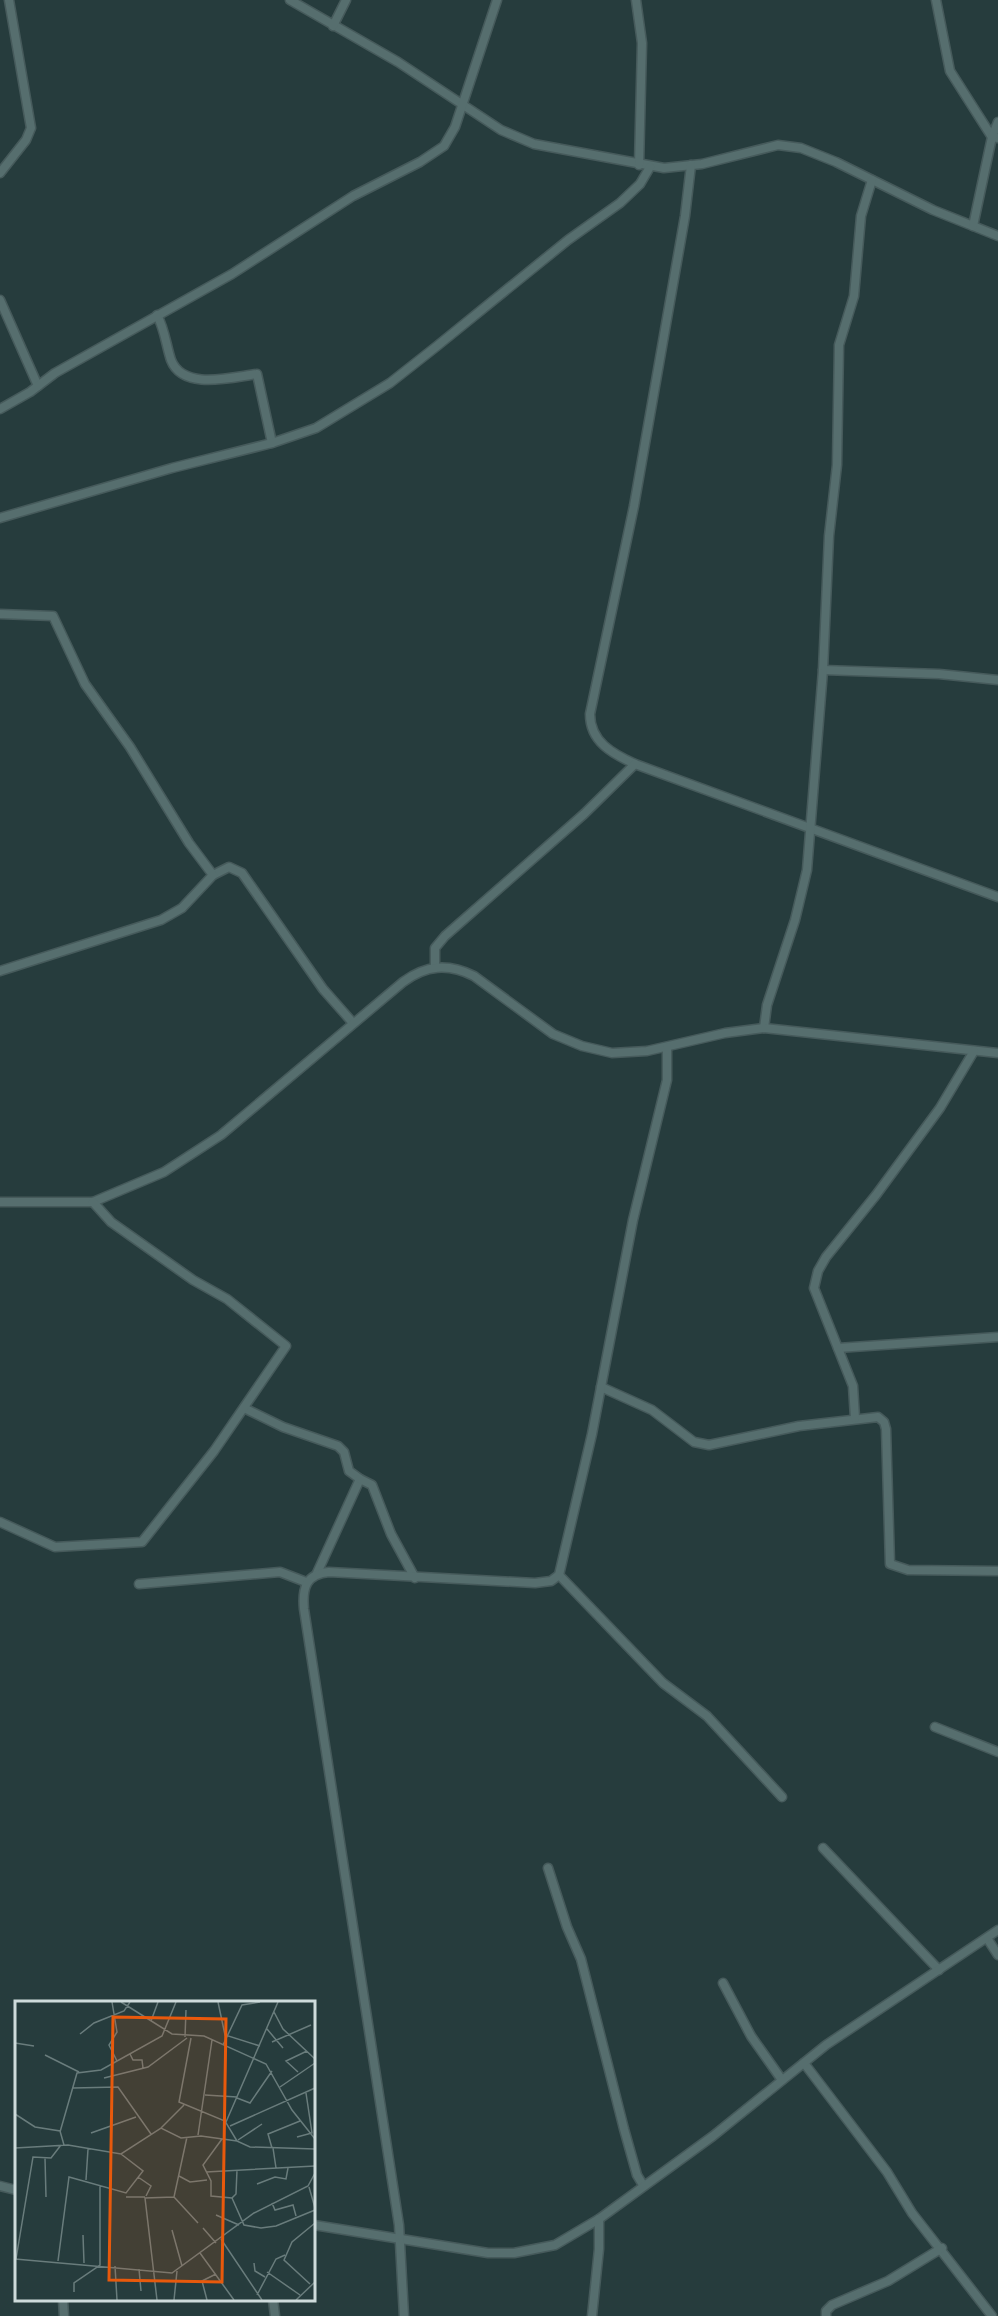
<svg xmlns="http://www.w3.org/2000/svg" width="998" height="2316" viewBox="0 0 998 2316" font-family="'Alegreya Sans',sans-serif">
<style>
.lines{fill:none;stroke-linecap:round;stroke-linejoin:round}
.minor-casing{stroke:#465a5b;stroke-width:11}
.minor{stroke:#566e6e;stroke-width:8}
.inset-road{fill:none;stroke:#697c7c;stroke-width:1.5}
.view{fill:#e8590c;fill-opacity:0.15;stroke:#e8590c;stroke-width:3}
.inset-edge{fill:none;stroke:#cedbdb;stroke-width:3}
</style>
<rect width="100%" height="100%" fill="#263c3d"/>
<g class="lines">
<!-- minor casing -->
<g class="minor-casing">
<g id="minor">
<path d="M290 0 398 62 501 130 534 144 664 168 702 164 778 145 801 148 836 162 933 210 998 236"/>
<path d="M636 0 642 43 639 165"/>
<path d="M936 0 950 71 992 137 998 138"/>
<path d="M333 26 346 0"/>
<path d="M691 165 685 216 634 506 590 714C590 742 613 754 635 764L998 897"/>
<path d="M0 173 26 140 31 128 9 0"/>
<path d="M973 226 992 137 998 122"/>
<path d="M0 300 38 386"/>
<path d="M157 315C165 330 166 345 171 360 183 391 232 377 257 374L272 443"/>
<path d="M0 409 30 392 55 373 232 274 353 196 420 162 444 146 455 127 497 0"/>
<path d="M0 518 172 468 272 443 316 428 390 383 437 346 568 240 620 203 640 184 650 167"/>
<path d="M0 614 53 616 85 684 130 747 189 843 213 875 229 867 242 873 323 989 353 1023"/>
<path d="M823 670 939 674 998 680"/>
<path d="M435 967V948L445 936 584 814 635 764"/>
<path d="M0 971 161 920 182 908 213 875"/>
<path d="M764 1028 767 1005 795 920 807 870 823 670 829 536 837 465 839 345 854 296 861 216 872 180"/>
<path d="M0 1202H93L164 1172 221 1135 403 982C426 965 448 963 474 976L553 1034 582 1046 612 1053 647 1051 725 1033 764 1028 998 1053"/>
<path d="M838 1348 998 1337"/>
<path d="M601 1387 652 1410 694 1442 709 1445 799 1426 878 1417 884 1422 886 1429 890 1564 908 1570 998 1571"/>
<path d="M244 1408 283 1427 338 1446 344 1452 349 1471 360 1479 317 1573"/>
<path d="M855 1418 853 1386 814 1288 818 1271 826 1257 876 1195 940 1108 974 1051"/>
<path d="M360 1479 372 1485 391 1534 415 1578"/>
<path d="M0 1522 55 1547 142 1542 214 1451 286 1346 227 1299 193 1280 111 1222 93 1202"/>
<path d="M559 1575 663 1683 707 1716 782 1797"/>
<path d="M139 1584 280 1572 306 1582"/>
<path d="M935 1727 998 1752"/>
<path d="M823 1848 939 1970"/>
<path d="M548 1868 567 1927 581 1959 624 2129 637 2175 643 2185"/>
<path d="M987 1938 998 1955"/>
<path d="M723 1983 751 2036 782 2080"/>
<path d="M804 2063 887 2172 912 2213 992 2316"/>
<path d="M0 2186 16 2190"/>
<path d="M314 2225 488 2253H514L555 2245 599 2219 713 2136 826 2045 998 1930"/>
<path d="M63 2300 64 2316"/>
<path d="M273 2300 275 2316"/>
<path d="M404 2316 399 2225 304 1609C302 1588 306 1574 329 1572L535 1583 551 1581 559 1575 592 1434 633 1220 667 1080V1047"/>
<path d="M592 2316 599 2249V2219"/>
<path d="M826 2316V2311L832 2305 888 2281 942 2248"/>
</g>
</g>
<!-- minor -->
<use href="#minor" class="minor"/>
</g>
<!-- overview -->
<g transform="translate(15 2001)">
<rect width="300" height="300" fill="#263c3d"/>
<path class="inset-road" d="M97 1 102 31 94 44 102 60M106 1 157 33 189 35 251 63 277 109 300 138M203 1 210 34 245 45M259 11 268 28 300 58M136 20 143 1M252 28 268 47M65 33 79 22 109 10 115 1M170 36 171 9M176 37 164 101 210 120 222 140M257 41 296 24M0 42 19 45M208 44 227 4 245 1M115 53 118 59H127L128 67M30 54 64 71M283 71 271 60 292 50M89 77 133 66 172 37M265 86 300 62M58 87 103 86 136 133M190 94 222 96M222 97 235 102 257 70M0 113 20 126 45 130 49 144M211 121 263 1M215 125 300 87M146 127 169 104M45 131 62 72 86 69 147 35 161 1M76 132 121 116M183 134 197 39M282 136 297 132 291 92M207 138 188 164 196 180V195L217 197M223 139 247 123M0 147 53 144 106 153 146 127 166 137 186 135 222 140 235 146 300 148M257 147 253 133 285 120M258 147 261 167M30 157 31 196M222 169 221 193 217 197 229 224 246 227 261 225 300 209M191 171 300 165M164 175 175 181 192 179M123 176 136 185 131 195M71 179 73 148M242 183 260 176 271 178 273 167M294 186 300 207M111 196H130M159 196 183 222M257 202 260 209 278 204 281 215M201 214 224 224M188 227 201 242M157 229 167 265M68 234 69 262M206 238 247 299M185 252 219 299M0 258 157 272 239 212 293 185 300 172M1 258 18 156 36 157 46 144M43 260 54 176 111 192 128 170 106 153M239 262 240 270 250 276M100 265 102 299M124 268 126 290M252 271 285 294M295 283 269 259 277 241 300 222M59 291V282L85 264V184M242 294 261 258 270 254M142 299 130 197 159 196 172 136M159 299 162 270M192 299 187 280 201 273M281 299 300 281"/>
<path class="view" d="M98 16 211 18 207 281 94 279Z"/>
<rect width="300" height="300" class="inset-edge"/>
</g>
</svg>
